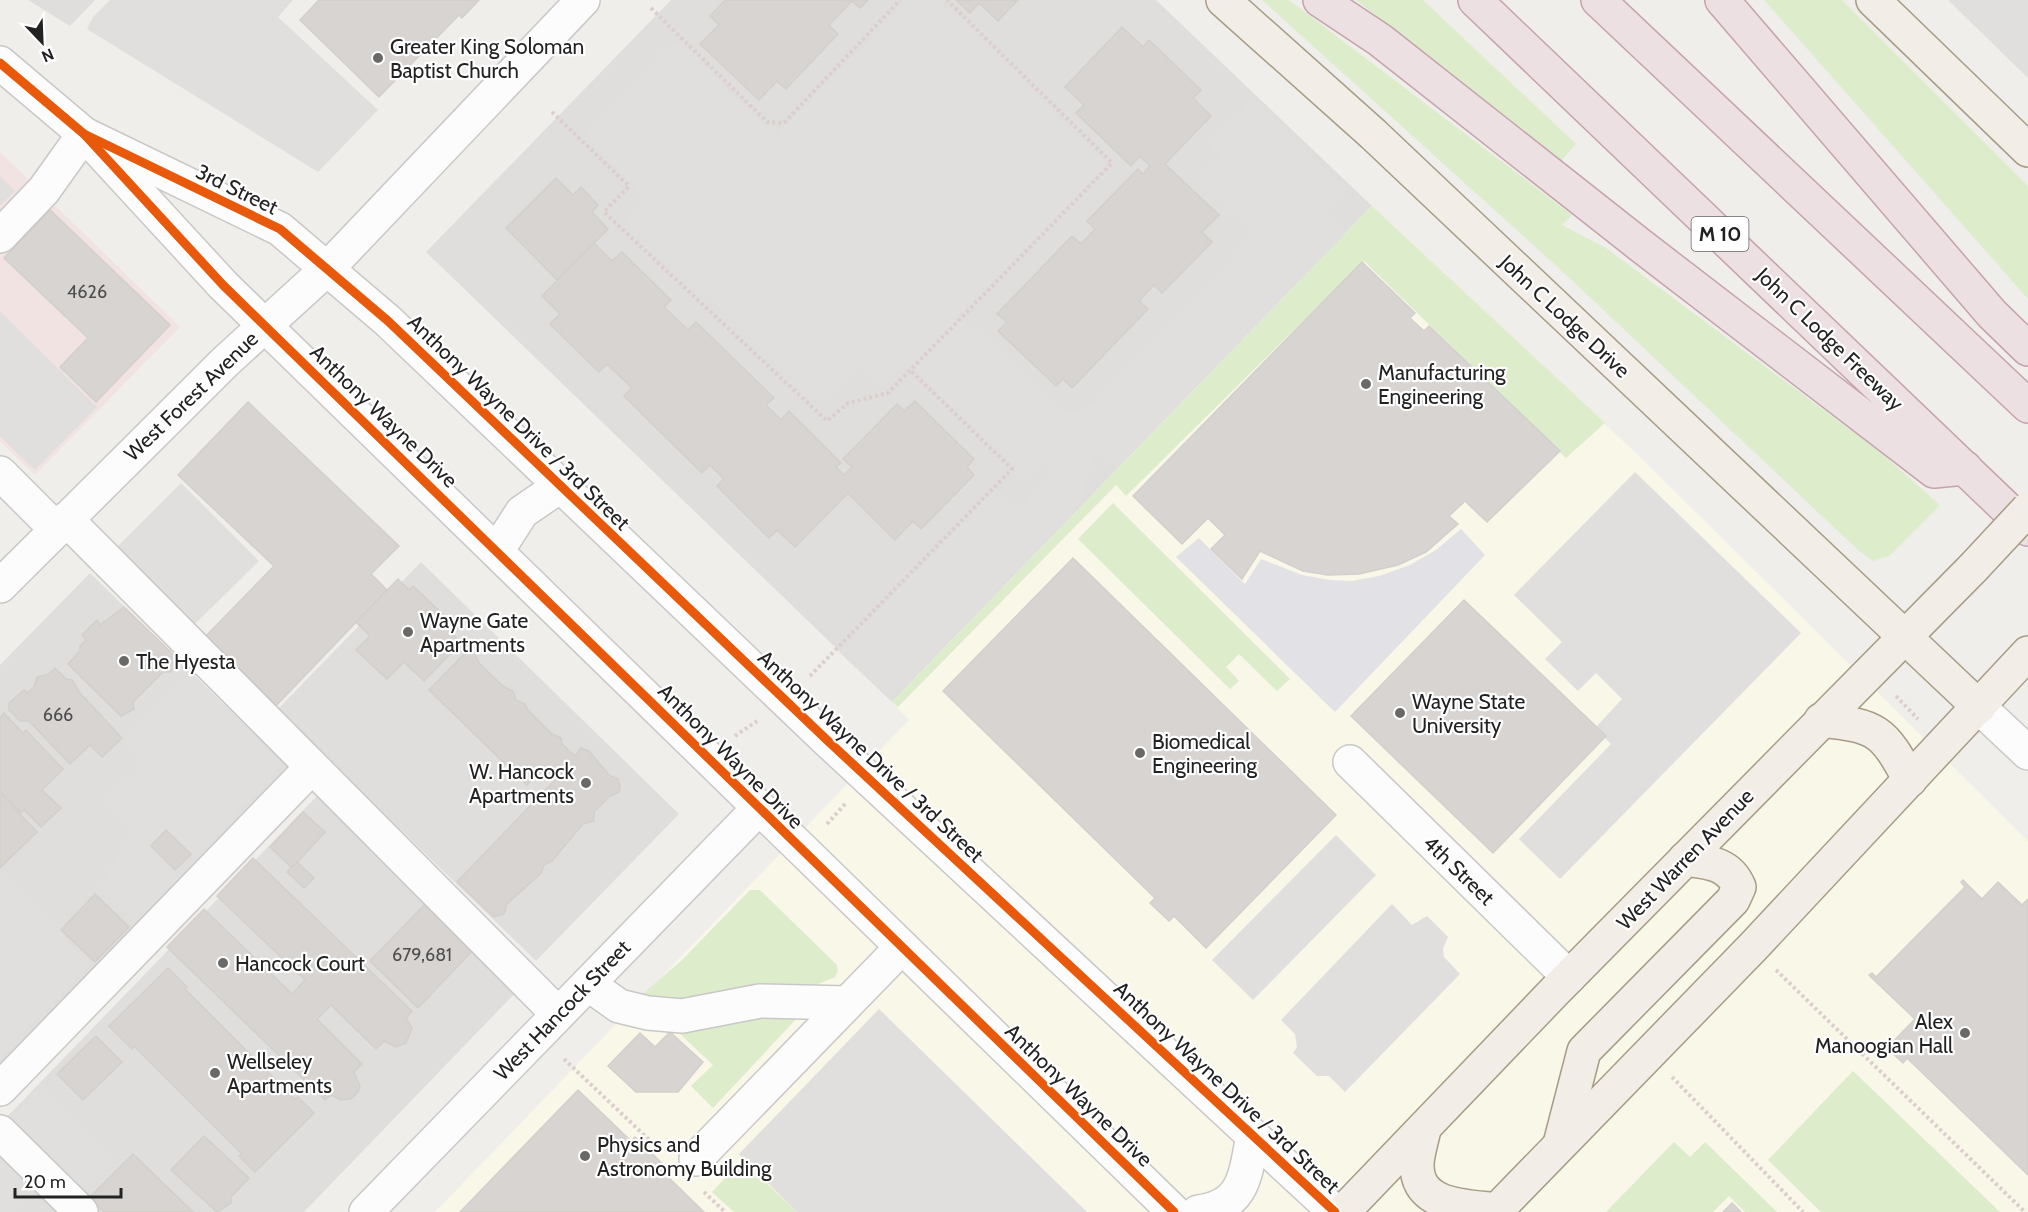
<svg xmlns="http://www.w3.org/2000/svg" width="2028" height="1212" viewBox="0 0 2028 1212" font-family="Cabin,sans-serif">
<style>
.residential{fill:#dfdedc}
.commercial{fill:#f1e3e1}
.education{fill:#f8f7e8}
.grass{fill:#ddeccb}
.parking{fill:#e0dfde}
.plaza{fill:#e2e1e5}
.building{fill:#d7d4d2;stroke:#d3d0cc;stroke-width:1.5}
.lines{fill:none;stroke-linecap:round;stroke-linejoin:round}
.minor-casing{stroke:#c9c8c7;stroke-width:36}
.major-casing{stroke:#a79c86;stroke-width:36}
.highway-casing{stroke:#c5a2ac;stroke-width:36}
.path{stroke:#dccecd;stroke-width:4;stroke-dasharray:3 3;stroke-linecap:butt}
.minor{stroke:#fdfcfc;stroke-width:33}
.major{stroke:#f3ede7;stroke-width:33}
.highway{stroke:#ece0e2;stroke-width:33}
.major-bridge-casing{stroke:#a79c86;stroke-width:36;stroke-linecap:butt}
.major-bridge{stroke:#f3ede7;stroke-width:33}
.cycleway-casing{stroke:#fff;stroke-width:13}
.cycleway{stroke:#e8590c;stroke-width:9}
.poi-dot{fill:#6a6968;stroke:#fff;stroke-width:2}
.labels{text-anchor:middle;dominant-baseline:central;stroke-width:4.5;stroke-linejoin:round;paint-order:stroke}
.number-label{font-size:18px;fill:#4f4e4e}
.shield{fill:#fff;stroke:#646464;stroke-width:1.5}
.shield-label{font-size:20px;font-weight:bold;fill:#222}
.poi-label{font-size:21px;fill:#222;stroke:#fff;text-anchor:start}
.street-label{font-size:21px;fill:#222;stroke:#fff}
</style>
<rect width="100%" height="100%" fill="#f0eeeb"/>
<!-- residential -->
<g class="residential">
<path d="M28 0H95L70 26Z"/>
<path d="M671 0H1156L1372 206 892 702 426 252Z"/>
<path d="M421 562 679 814 536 961 277 710Z"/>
<path d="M90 573 290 769 0 1064V665Z"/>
<path d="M317 796 519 989 304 1212H98L3 1121Z"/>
<path d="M0 1152 60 1212H0Z"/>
</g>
<!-- commercial -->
<path class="commercial" d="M0 152 180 327 35 475 0 441Z"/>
<!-- education -->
<path class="education" d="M1372 206 1639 456 2028 841V1212H435L909 720 892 702Z"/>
<!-- grass -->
<g class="grass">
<path d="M1262 0H1289L1572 215 1562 225 1606 248 1879 451 1940 505 1889 556 1873 561 1858 550 1562 271Z"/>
<path d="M1356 0H1423L1576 144 1561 161Z"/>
<path d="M1764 0H1842L2028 186V299Z"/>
<path d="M1372 206 1605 423 1566 458 1364 261 1126 496 1116 485 898 707 892 702Z"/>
<path d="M1113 503 1290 679 1277 691 1239 654 1226 667 1239 681 1230 689 1078 539Z"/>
<path d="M750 890H760L837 965 838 970 835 977 811 987 680 1000 640 996 681 961Z"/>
<path d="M800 1015 713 1108 691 1086 713 1065 677 1031 744 1018Z"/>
<path d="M1853 1071 2000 1212H1821L1768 1160Z"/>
<path d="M1674 1142 1690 1157 1705 1142 1777 1212H1745L1729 1196 1713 1212H1606Z"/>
<path d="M742 1160 797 1212H734L712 1192Z"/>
</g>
<!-- parking -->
<g class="parking">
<path d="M110 0H293L278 17 378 110 318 172 87 29 93 17Z"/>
<path d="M909 0H937L1106 165 959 316 1060 415 1084 409 1100 399 1257 235 1199 179 1220 157 1210 147 1252 99 1347 190 1326 213 1346 233 1117 468 1098 451 1089 469 1083 495 1071 516 889 699 839 652 991 493 1015 514 1050 476 1047 453 1025 476 907 363 885 386 859 361 820 401 627 220 648 201 585 133 676 41 774 138Z"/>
<path d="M1948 0H2028V78Z"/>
<path d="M0 176 15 191 0 206Z"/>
<path d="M0 311 97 407 35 470 0 436Z"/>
<path d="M1635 472 1801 633 1560 879 1519 839 1611 744 1595 728 1622 699 1596 673 1578 691 1545 659 1562 642 1514 595Z"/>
<path d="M181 483 259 561 194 625 116 548Z"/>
<path d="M190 674 283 765 194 857 166 830 151 846 104 803 146 763 123 741Z"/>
<path d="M132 833 178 879 136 922 99 888Z"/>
<path d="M1336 835 1376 875 1253 1000 1212 960Z"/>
<path d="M0 874 92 964 0 1057V941L3 937 0 934Z"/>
<path d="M1392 904 1412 925 1427 916 1448 937 1443 949 1444 957 1460 974 1345 1092 1329 1076H1317L1293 1053 1297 1047 1295 1034 1281 1020Z"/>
<path d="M879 1009 1087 1212H797L739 1154Z"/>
<path d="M38 1089 109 1159 79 1189 8 1120Z"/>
<path d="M0 1156 36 1190 14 1212H0Z"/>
</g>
<!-- plaza -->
<path class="plaza" d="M1461 529 1485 555 1335 712 1176 557 1199 538 1245 584 1261 559 1302 575 1330 580 1352 581 1379 576 1410 565 1436 550Z"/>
<!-- building -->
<g class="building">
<path d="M319 0H479L462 18 459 15 379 97 300 20Z"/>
<path d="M725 0H868L860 8 852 1 829 25 838 34 786 89 777 81 759 100 700 44 719 25 710 16Z"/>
<path d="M956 0H1018L998 21 979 3 970 13Z"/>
<path d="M1122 27 1143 47 1149 40 1201 90 1193 98 1211 116 1165 164 1219 215 1202 232 1212 242 1162 293 1154 285 1139 301 1148 309 1072 388 1063 379 1056 386 998 331 1007 322 997 314 1072 236 1081 244 1095 229 1087 221 1138 169 1143 174 1150 166 1140 156 1131 166 1076 113 1084 105 1065 87Z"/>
<path d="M556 178 573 195 581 187 598 205 592 212 608 229 557 280 506 228Z"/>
<path d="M50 210 170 325 96 402 60 367 88 338 4 258Z"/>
<path d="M594 243 612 261 622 252 671 300 664 307 688 330 696 322 774 398 766 405 781 420 789 411 841 463 836 467 844 475 852 467 843 459 897 404 904 411 915 401 974 459 967 467 974 475 921 529 913 521 895 540 848 493 795 547 777 530 769 538 717 486 724 479 710 465 702 473 624 396 632 388 607 364 599 372 550 324 560 314 542 296Z"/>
<path d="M1362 262 1415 313 1410 318 1424 331 1429 326 1560 451 1487 522 1465 501 1449 516 1458 524 1426 552 1398 565 1359 574 1328 575 1303 571 1260 551 1242 579 1211 549 1225 535 1208 518 1182 544 1133 496Z"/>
<path d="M248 402 399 546 371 574 387 590 274 708 202 640 274 566 178 475Z"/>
<path d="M1073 558 1336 815 1206 948 1174 916 1169 921 1150 903 1155 898 943 691Z"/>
<path d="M398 579 409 590 413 586 451 622 445 627 461 643 424 681 404 662 387 679 356 650 370 636 356 622Z"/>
<path d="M1464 600 1606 736 1493 853 1351 716Z"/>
<path d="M124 607 177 658V666L170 672H163L133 702 134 709 121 716 68 664 80 651V646L86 640 82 635 97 620 100 625Z"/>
<path d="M467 651 475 654 479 663 504 687 513 691 516 700 525 704 527 709 552 734 561 738 562 744 575 756 581 748 589 751 609 775 618 779 620 785 619 792 609 797 594 812V821L583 824 552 861 544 865 541 873 507 904 504 914 494 917 457 882 556 779 544 767 527 785 429 690Z"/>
<path d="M55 668 66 679 72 680 80 693 122 738 102 757 90 745 70 764 29 721H20L9 710V703L24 690 27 693 34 687 37 677 49 674Z"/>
<path d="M4 713 23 733 26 730 63 769 42 790 61 808 41 827 24 810 21 813 0 791V718Z"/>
<path d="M0 793 37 832 0 868Z"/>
<path d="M303 812 325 832 292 868 270 847Z"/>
<path d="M166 830 191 854 175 870 151 846Z"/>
<path d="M253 858 412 1011 406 1018 412 1028 406 1043 396 1047 384 1041 376 1049 331 1005 317 1019 362 1064 354 1072 360 1086 358 1092 351 1099 341 1100 331 1095 325 1100 167 947 204 909 292 994 305 980 217 896Z"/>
<path d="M297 862 314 878 304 888 287 872Z"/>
<path d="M1963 880 1982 899 1998 882 2022 905 2028 899V1175L1907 1058 1903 1063 1887 1048 1915 1019 1869 975 1872 973 1876 977 1965 887 1961 882Z"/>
<path d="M95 894 129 927 95 962 61 930Z"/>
<path d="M427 902 475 948 418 1008 370 961Z"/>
<path d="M168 968 187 987 185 989 295 1099 298 1097 314 1113 255 1172 239 1156 242 1154 134 1046 132 1049 109 1026Z"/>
<path d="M670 1032 703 1062 678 1092H636L608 1066 640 1033 655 1047Z"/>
<path d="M96 1036 122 1062 83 1100 57 1074Z"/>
<path d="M578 1090 631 1141 635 1137 670 1171 666 1175 704 1212H460Z"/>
<path d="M204 1136 249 1178 231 1197V1203L217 1212 171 1170Z"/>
<path d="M133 1154 193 1212H104L89 1198Z"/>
<path d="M1732 1203 1741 1212H1723Z"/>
</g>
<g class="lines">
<!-- minor casing -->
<g class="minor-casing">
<g id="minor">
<path d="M0 63 84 134 223 285 1174 1212"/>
<path d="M84 134 280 229 388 321 828 741 1335 1212"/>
<path d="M0 236 44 190 84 134"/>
<path d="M0 473 56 529"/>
<path d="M66 519 558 1014"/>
<path d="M497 551 522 512 560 486"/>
<path d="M0 586 225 362 328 268 583 0"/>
<path d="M1979 707 2028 753"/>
<path d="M1350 762 1569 977"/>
<path d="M588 984 619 1006 648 1013 682 1016 760 1001 847 1003"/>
<path d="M0 1089 311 768"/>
<path d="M0 1132 81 1212"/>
<path d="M696 1159 902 947"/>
<path d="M366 1212 759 808"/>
<path d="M1198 1212C1245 1206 1245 1175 1253 1136"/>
</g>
</g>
<!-- major casing -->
<g class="major-casing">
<g id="major">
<path d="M1223 0 1373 134 1979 707"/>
<path d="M1873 0 2028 150"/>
<path d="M1821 720C1877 726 1883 730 1910 780"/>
<path d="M1424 1129C1422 1140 1417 1154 1417 1165 1417 1208 1468 1206 1497 1210"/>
<path d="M1560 1144 1584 1051 1733 900 1739 887C1729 863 1708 862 1685 859"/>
<path d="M1343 1212 1556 990 1973 568"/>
<path d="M1495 1212 1753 947 2028 653"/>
</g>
</g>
<!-- highway casing -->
<g class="highway-casing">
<g id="highway">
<path d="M1320 0 1380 40 1640 245 1934 471 1965 468"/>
<path d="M1475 0 2028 529"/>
<path d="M1598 0 2028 406"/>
<path d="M1722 0 1992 314 2028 349"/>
</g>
</g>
<!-- path -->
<g class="path">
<path d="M651 8 767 122 784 123 900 0"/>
<path d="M552 112 629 186 604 212 827 421 848 403 888 393 1112 163 947 0"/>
<path d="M810 676 1012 469 910 370"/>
<path d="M1896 696 1918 719"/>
<path d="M735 736 757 721"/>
<path d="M827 824 846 803"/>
<path d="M1776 970 2025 1212"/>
<path d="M564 1059 662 1152"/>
<path d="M1672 1077 1803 1212"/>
<path d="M704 1192 725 1212"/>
</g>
<!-- minor -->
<use href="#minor" class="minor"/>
<!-- major -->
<use href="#major" class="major"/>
<!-- highway -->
<use href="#highway" class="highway"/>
<!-- major-bridge casing -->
<g class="major-bridge-casing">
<path id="major-bridge" d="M1973 568 2028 509"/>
</g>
<!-- major-bridge -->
<use href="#major-bridge" class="major-bridge"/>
<!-- cycleway casing -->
<g class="cycleway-casing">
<g id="cycleway">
<path d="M0 63 84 134 223 285 1174 1212"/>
<path d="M84 134 280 229 388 321 828 741 1335 1212"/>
</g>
</g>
<!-- cycleway -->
<use href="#cycleway" class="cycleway"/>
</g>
<!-- markers -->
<g class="poi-dot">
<circle cx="378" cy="58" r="6"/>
<circle cx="1366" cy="384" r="6"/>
<circle cx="408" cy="632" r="6"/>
<circle cx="124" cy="661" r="6"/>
<circle cx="1400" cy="713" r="6"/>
<circle cx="1140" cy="753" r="6"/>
<circle cx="586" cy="783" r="6"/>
<circle cx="223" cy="963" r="6"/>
<circle cx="1965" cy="1033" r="6"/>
<circle cx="215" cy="1073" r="6"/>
<circle cx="585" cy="1156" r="6"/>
</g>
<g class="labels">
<!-- number labels -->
<g class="number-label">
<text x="87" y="292">4626</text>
<text x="58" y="715">666</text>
<text x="422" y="955">679,681</text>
</g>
<!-- shield labels -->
<rect class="shield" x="1691.5" y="217" width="57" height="34" rx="4.5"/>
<g class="shield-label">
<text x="1720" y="234">M 10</text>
</g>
<!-- poi labels -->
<g class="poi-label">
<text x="390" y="46">Greater King Soloman<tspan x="390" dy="24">Baptist Church</tspan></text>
<text x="1378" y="372">Manufacturing<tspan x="1378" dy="24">Engineering</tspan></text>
<text x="420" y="620">Wayne Gate<tspan x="420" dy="24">Apartments</tspan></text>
<text x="136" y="661">The Hyesta</text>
<text x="1412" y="701">Wayne State<tspan x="1412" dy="24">University</tspan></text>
<text x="1152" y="741">Biomedical<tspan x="1152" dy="24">Engineering</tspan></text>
<text x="574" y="771" text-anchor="end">W. Hancock<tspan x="574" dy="24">Apartments</tspan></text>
<text x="235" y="963">Hancock Court</text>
<text x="1953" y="1021" text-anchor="end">Alex<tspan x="1953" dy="24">Manoogian Hall</tspan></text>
<text x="227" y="1061">Wellseley<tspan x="227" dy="24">Apartments</tspan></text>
<text x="597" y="1144">Physics and<tspan x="597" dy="24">Astronomy Building</tspan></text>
</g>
<!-- street labels -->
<g class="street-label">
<text transform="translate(237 189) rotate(26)">3rd Street</text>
<text transform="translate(1565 316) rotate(43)">John C Lodge Drive</text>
<text transform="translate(1830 339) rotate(44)">John C Lodge Freeway</text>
<text transform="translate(191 396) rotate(-44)">West Forest Avenue</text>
<text transform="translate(384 416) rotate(44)">Anthony Wayne Drive</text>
<text transform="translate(519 422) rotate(44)">Anthony Wayne Drive / 3rd Street</text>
<text transform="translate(731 756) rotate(45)">Anthony Wayne Drive</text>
<text transform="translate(871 756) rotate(43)">Anthony Wayne Drive / 3rd Street</text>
<text transform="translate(1685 859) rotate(-46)">West Warren Avenue</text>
<text transform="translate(1459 870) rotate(44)">4th Street</text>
<text transform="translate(562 1010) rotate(-46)">West Hancock Street</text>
<text transform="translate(1227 1087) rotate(43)">Anthony Wayne Drive / 3rd Street</text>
<text transform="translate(1079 1095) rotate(44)">Anthony Wayne Drive</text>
</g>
</g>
<!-- north arrow -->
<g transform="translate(42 42) rotate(157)" stroke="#ffffff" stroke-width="4.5" paint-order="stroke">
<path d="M0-4.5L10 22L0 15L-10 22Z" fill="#222222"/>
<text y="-9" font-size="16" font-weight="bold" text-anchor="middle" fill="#222222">N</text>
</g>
<!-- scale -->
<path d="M15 1188v9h106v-9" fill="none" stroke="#222222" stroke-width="3"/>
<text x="24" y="1188" font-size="18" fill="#222222" stroke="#ffffff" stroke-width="4.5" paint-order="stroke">20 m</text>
</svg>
